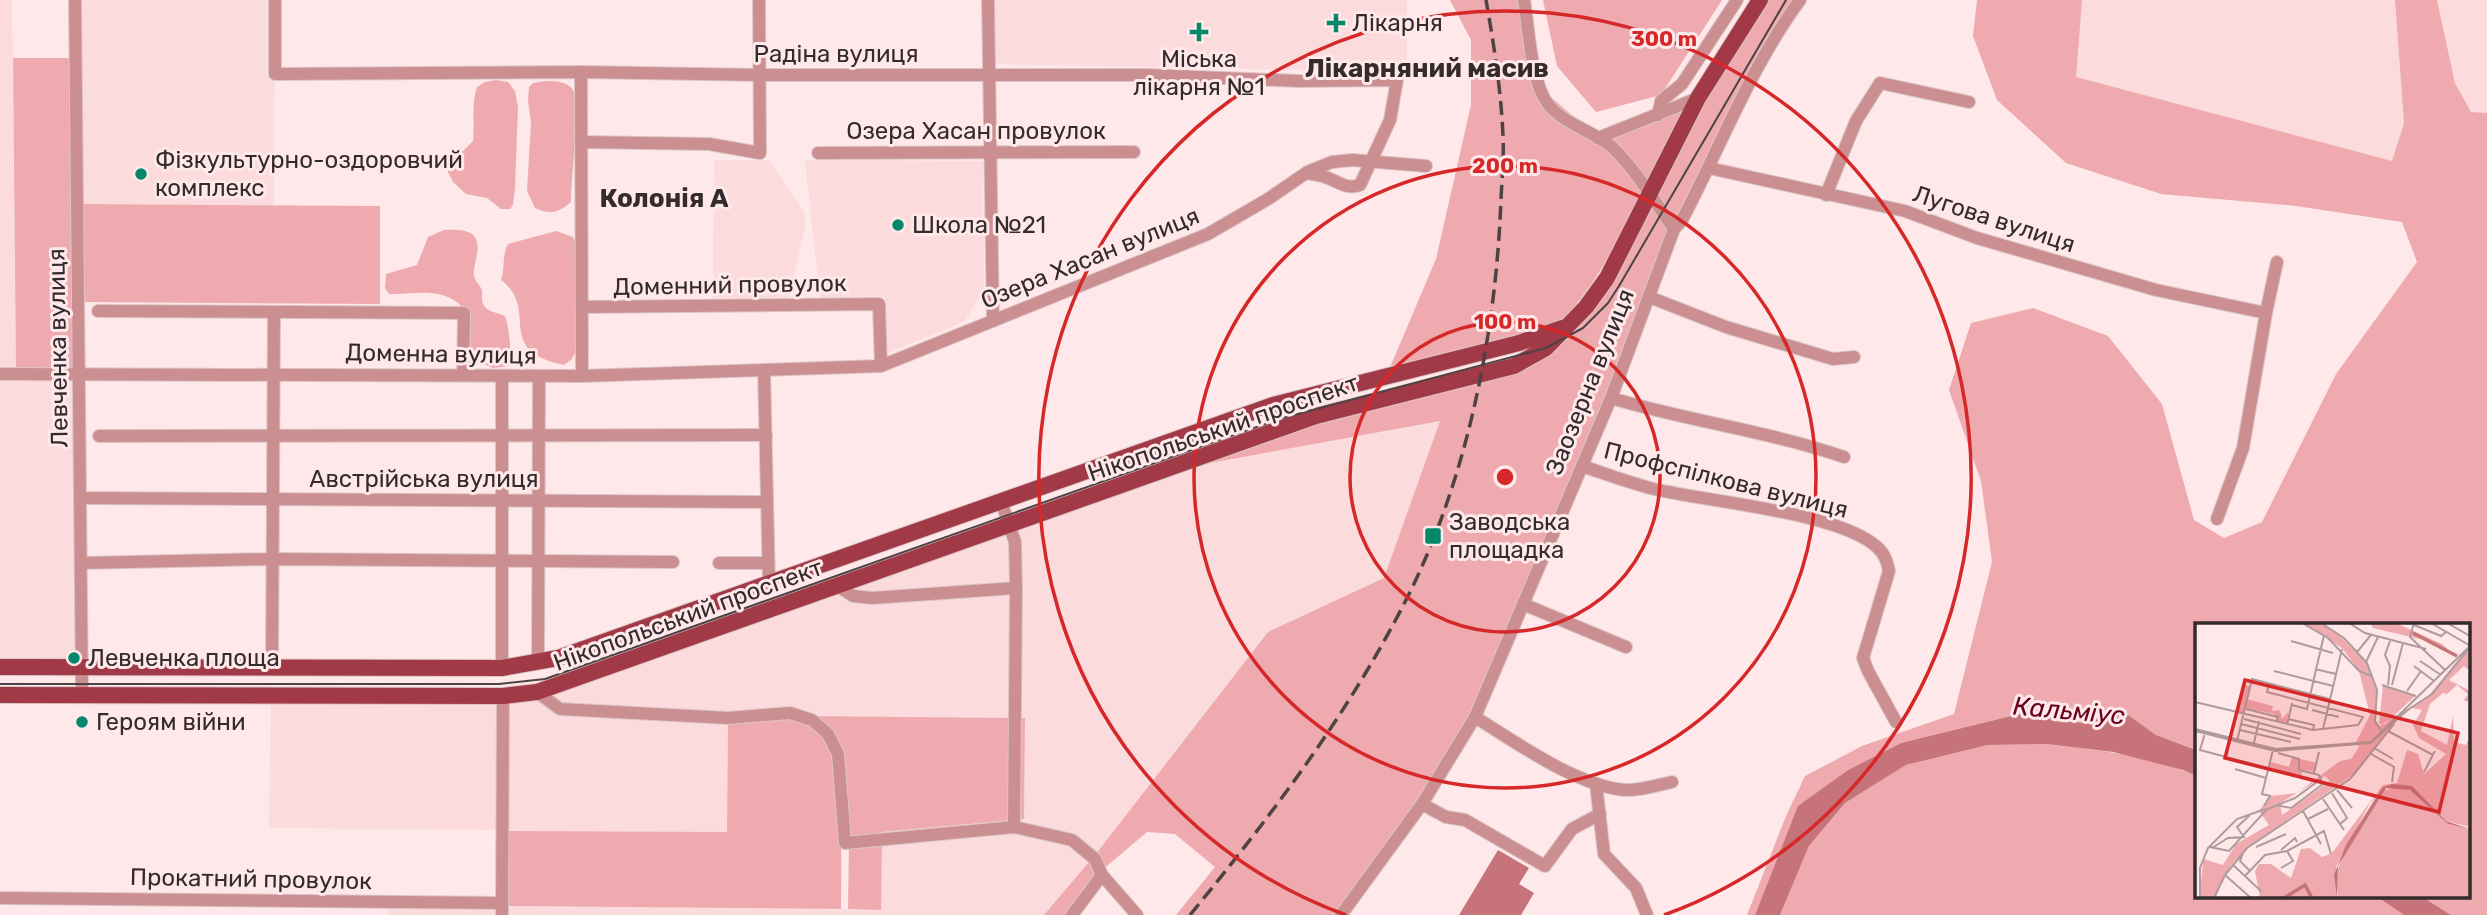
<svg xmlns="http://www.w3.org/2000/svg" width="2487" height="915" viewBox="0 0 2487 915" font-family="Rubik,sans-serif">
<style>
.built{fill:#fbdbdc}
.green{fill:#eeaaae}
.water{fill:#c6747a}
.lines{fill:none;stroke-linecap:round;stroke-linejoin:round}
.minor-casing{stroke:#dac6c7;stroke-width:14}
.major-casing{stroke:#dac6c7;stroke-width:18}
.minor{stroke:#cb8f92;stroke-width:12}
.major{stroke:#a23947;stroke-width:16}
.tram{stroke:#4e4344;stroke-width:2}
.rail{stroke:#4e4344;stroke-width:3.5;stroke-dasharray:14 7;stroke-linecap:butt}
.ring{fill:none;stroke:#d62828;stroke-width:3.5}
.poi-dot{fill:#04876a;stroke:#ffe8e9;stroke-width:2.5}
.labels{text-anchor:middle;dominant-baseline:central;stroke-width:6;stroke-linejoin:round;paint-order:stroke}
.poi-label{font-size:24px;fill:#342b2c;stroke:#ffe8e9;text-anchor:start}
.street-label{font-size:24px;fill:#342b2c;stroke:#ffe8e9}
.neighbourhood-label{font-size:26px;font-weight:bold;fill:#342b2c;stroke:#ffe8e9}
.water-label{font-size:26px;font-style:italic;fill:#6a001e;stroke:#ffe8e9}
.inset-river{fill:none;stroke:#c6747a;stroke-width:3.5}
.inset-road{fill:none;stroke:#ae9c9d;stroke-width:2}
.view{fill:#d62828;fill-opacity:0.15;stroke:#d62828;stroke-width:3.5}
.inset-edge{fill:none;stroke:#342b2c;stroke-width:3.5}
.centre{fill:#d62828;stroke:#ffe8e9;stroke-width:3.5}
.ring-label{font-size:21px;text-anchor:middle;font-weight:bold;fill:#d62828;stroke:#ffe8e9;stroke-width:6;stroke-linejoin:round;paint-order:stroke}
</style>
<rect width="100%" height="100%" fill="#ffe8e9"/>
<!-- built -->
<g class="built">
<path d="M0 0H12L16 370H0Z"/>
<path d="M78 0H275L274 205 80 204Z"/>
<path d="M991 0H1407V72L992 64Z"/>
<path d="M2082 0H2395L2404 123 2392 161 2075 77Z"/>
<path d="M2437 0H2487V113L2471 112 2455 83Z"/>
<path d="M714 160H769L804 212 805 228 789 298H713Z"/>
<path d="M805 160 983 161 984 289 965 321 888 353 885 297H820Z"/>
<path d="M0 377H75L78 661H0Z"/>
<path d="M1440 421 1384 579 1268 632 1099 850 1044 915H508V906L880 910 882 832 1024 819 1025 718 727 714 562 705 548 694 1183 468Z"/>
<path d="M535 697 557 713 728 722 727 832 508 831 509 700Z"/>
<path d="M271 700H497L496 830 269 828Z"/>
<path d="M389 908 496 909V915H389Z"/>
</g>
<!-- green -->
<g class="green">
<path d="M1450 0H1523L1534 71 1547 94 1592 132 1622 163 1643 194C1618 240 1596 285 1560 323L1388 372 1436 259 1471 105V40Z"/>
<path d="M1543 0H1722L1661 95 1596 112 1557 66Z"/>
<path d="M1761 0H1800L1682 220 1475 717 1341 915H1176L1215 867 1175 834 1147 832 1101 871 1068 915H1044L1099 850 1268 632 1384 578 1440 421 1183 468 1317 420 1515 370 1574 321Z"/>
<path d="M1977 0H2082L2076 77 2392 161 2404 123 2395 0H2437L2455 83 2471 112 2487 113V915H2451L2421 896H2468V624H2196V750L2156 735 2124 712 2083 723 2019 714 1901 743 1848 770 1799 806 1755 915H1747L1786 816 1805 776 1862 746 1954 714 1992 562 1981 481 1949 390 1971 323 2033 308 2108 336 2162 404 2194 520 2224 538 2262 522 2336 374 2417 262 2402 222 2296 206 2161 194 2066 163 1997 100 1973 36Z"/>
<path d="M13 58H72L75 370H16Z"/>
<path d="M496 80 508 82 515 91 518 107 515 188 513 205 510 209H501L487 198 466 194 453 182 446 168 450 156 462 152 473 141C475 123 471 104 477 87L485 82Z"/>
<path d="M545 81C555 81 569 81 574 92 580 111 571 178 571 202 558 213 550 215 535 208L527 191 531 122 528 101 529 87 533 83Z"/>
<path d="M1696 93 1647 185 1603 132Z"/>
<path d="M80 204 380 206V304L81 302Z"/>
<path d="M444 230C467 229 483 231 476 259 475 265 473 271 474 276 475 282 481 285 482 291 483 297 480 301 485 307 489 312 499 313 505 316 509 325 512 356 510 366L493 368 472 359C469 347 471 338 470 326 470 317 465 309 458 303 436 287 414 295 389 294L385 288 386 274 417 265 428 237Z"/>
<path d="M556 231 573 237 576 244V351L572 359 564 365C492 350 541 310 501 280 505 268 502 255 508 244Z"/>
<path d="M814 716 1025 718 1024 819 882 832 881 910 848 909 849 842 842 753Z"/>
<path d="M792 718C804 721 817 725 825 736 845 761 841 874 841 909L508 906V831L727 832 728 722Z"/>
<path d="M2047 744C2097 750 2150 755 2196 776V896H2376L2404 915H1780L1809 846 1845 803 1906 765 1988 745Z"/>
</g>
<!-- water -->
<g class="water">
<path d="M2124 712 2156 735 2196 750V776L2183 770 2113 752 2047 744 1988 745 1906 765 1845 803 1809 846 1780 915H1755L1798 806 1848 770 1901 743 2019 714 2083 723Z"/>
<path d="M1498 850 1529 868 1519 884 1534 893 1521 915H1459Z"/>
<path d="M2376 896H2421L2451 915H2404Z"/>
</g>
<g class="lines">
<!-- minor casing -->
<g class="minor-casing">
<g id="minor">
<path d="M75 0 82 695"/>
<path d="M988 0 993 321"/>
<path d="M1524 0C1529 29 1530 69 1543 96 1555 122 1591 129 1612 147 1636 170 1655 202 1674 229"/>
<path d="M581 72 582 376"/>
<path d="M1658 115 1661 101 1682 84 1737 0"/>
<path d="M1598 138 1698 98"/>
<path d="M581 142 709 144 760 153 759 0"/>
<path d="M818 153 1134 152"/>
<path d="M1709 168 1905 211 1977 238 2156 290 2266 313"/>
<path d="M1307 172 1332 162 1352 160 1426 166"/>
<path d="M1826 195 1856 121 1880 83 1969 102"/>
<path d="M1649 297 1726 327 1833 359 1854 357"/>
<path d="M582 307 879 304 881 366"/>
<path d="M98 311 464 313 463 375"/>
<path d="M764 370 769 584"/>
<path d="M0 374 582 376 881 366 1208 234 1268 199 1306 173C1312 174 1319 175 1325 177 1338 181 1346 190 1360 185L1390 120 1397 80 1300 81 1149 75H760L581 72 275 74V0"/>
<path d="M1611 398C1688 421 1768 431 1844 457"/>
<path d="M99 436 766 435"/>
<path d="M1582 466C1606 474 1630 483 1654 489 1709 502 1838 512 1877 547 1885 554 1887 562 1889 571L1863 658 1868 671 1896 722"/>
<path d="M80 498 767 502"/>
<path d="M2217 519 2243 448 2266 313 2277 262"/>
<path d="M81 563 273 559 673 562"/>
<path d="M719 563H768"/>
<path d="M838 586 853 596 872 598 1016 588 1015 542 1001 501"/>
<path d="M1523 604 1626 647"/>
<path d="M538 663 539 376"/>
<path d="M272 667 274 312"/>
<path d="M502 668V376"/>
<path d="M537 692 560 709 728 718 790 713 812 720 828 734 838 754 845 843 1014 827 1072 840 1095 859 1102 875 1137 915"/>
<path d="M1475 717C1517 743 1575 785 1624 790 1639 791 1658 785 1672 782"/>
<path d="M1596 784 1604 854 1636 888 1647 915"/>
<path d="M1422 804 1446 817 1465 820 1545 866 1572 829 1600 814"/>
<path d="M1014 827 1016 588"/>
<path d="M0 898 502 903"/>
<path d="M502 915 503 696"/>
<path d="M1072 915 1102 875"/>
<path d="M1341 915 1422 804 1475 717 1611 398 1674 229 1682 220C1721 146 1750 68 1800 0"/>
</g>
</g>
<!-- major casing -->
<g class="major-casing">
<g id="major">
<path d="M0 667 502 668 558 658 1273 405 1519 343 1562 328"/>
<path d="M0 695 503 696 537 692 1316 416 1514 366 1546 348 1586 307 1607 278 1698 98 1760 0"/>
</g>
</g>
<!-- minor -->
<use href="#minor" class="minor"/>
<!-- major -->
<use href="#major" class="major"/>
<!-- tram -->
<path class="tram" d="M0 684H499L545 679 1279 419 1546 348 1583 328 1608 303 1619 286 1786 0"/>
<!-- rail -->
<path class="rail" d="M1190 915C1272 815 1349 713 1407 598 1468 477 1496 333 1501 199 1502 178 1504 157 1503 136 1501 90 1494 45 1486 0"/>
</g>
<!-- distance rings -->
<g class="ring">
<circle cx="1505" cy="477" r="155"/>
<circle cx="1505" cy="477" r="311"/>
<path d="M1346 915A466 466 0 1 1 1664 915"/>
</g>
<!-- markers -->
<g class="poi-dot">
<path d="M1332.5 12.5h7v7h7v7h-7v7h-7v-7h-7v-7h7z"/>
<path d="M1195.5 21.5h7v7h7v7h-7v7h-7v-7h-7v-7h7z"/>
<circle cx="141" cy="174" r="7"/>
<circle cx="898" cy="225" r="7"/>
<rect x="1424" y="527" width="18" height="18" rx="3.5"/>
<circle cx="74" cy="658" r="7"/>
<circle cx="82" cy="722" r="7"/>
</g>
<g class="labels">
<!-- poi labels -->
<g class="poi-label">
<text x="1352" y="23">Лікарня</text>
<text x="1199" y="59" text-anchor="middle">Міська<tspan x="1199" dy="28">лікарня №1</tspan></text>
<text x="155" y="160">Фізкультурно-оздоровчий<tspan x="155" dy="28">комплекс</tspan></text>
<text x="912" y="225">Школа №21</text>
<text x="1449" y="522">Заводська<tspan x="1449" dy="28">площадка</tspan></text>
<text x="88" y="658">Левченка площа</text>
<text x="96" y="722">Героям війни</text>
</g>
<!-- street labels -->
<g class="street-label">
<text x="836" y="54">Радіна вулиця</text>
<text x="976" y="131">Озера Хасан провулок</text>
<text transform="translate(1994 219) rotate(18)">Лугова вулиця</text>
<text transform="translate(1090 258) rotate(-22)">Озера Хасан вулиця</text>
<text transform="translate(730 285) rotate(-1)">Доменний провулок</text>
<text transform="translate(58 348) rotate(-91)">Левченка вулиця</text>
<text transform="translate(441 354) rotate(1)">Доменна вулиця</text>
<text transform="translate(1590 382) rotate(-68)">Заозерна вулиця</text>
<text transform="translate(1223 428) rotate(-19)">Нікопольський проспект</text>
<text x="424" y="479">Австрійська вулиця</text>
<text transform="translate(1726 480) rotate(14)">Профспілкова вулиця</text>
<text transform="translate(688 615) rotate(-20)">Нікопольський проспект</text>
<text transform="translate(251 879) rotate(1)">Прокатний провулок</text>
</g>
<!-- neighbourhood labels -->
<g class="neighbourhood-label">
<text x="1427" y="68">Лікарняний масив</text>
<text x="664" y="198">Колонія А</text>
</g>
<!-- water labels -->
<g class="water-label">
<text transform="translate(2069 711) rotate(5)">Кальміус</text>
</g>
</g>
<!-- overview -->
<g transform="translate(2195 623)">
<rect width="275" height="275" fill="#ffe8e9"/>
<path d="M108 0H125L141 9 172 40 182 66 180 96 184 103 231 76 275 23V48L269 43 254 57 275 68V80L269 77 273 71 262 62 252 71 248 70 235 81 226 108 252 122 258 93 259 119 271 122 275 113V204L251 198 219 166 192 163 175 180 141 244 142 275H65L60 248 64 241H76L96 255 106 226 115 225 127 234 137 230 188 162 202 160 212 127 223 131 229 151 251 131 224 115 218 102 227 87 217 85 202 98 161 150 55 222 37 241 19 275H5L8 236 28 242 41 221 74 202 64 188 75 173 102 170 145 138 156 136 164 124 161 119 175 92 164 48 147 25ZM130 153 135 158 87 192 85 180ZM175 0H201L247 21 261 34 229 17 178 5ZM50 62 55 63 52 76 78 83 77 88 85 87 87 96 93 89 92 99H83L79 91 50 85 48 90 43 89ZM188 63 220 73 190 101H184ZM97 134 122 140 120 149 108 147 106 154 74 145 76 139 94 144ZM204 163 221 170 253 201 275 206V275H143L141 250 155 218 187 168Z" fill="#eeaaae" fill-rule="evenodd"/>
<path d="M197 161 217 163 251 198 275 206 253 201 215 167 191 165 143 243 142 275 139 252 151 222 187 165Z" fill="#c6747a"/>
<path class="inset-river" d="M218 10 262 33M89 275 110 262 117 275"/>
<path class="inset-road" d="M107 0 133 15 164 48 176 53M126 0 149 15 172 40 182 67 180 98 187 109M154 0 170 10 231 26M219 0 215 14 250 47M236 0 274 22M252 0 275 13M219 2 246 13 251 9M96 18 138 30M162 29 176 12M225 38 246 52M171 39 183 14M219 43 239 58M120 46 141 51M79 48 138 63M187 62 221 73M193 62 195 43 190 32 195 18M197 62 208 20M212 68 226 48M0 79 118 107 163 102 168 94 72 69 74 61M97 82 112 86 129 12M51 86 83 94 81 99M117 87 144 94M49 96 106 111M93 96 119 102 118 107M46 101 105 116M92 102 97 80M0 106 81 126 177 119 211 88 237 71 275 24M128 106 147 26M45 107 96 119M0 108 80 128 175 120 275 23M193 108 238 132M10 110 5 127 73 145M42 118 57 56 135 76M59 120 64 98M179 125 198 136M176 131 199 144 197 159M40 146 71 155M229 149 240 128M119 150 124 129M142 167 157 185M137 170 152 195 145 201M128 176 149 207M81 182 96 185 128 161 124 152 104 147V136L83 130M69 183 75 173 67 171 78 127M108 188 126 221M113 196 133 186M15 224 34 228 72 186 100 175 126 156M61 224 91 211M17 225 33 215 49 214 42 204 55 192M86 227 100 215 102 219M48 230 45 238 55 248M37 241 66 268M86 245 98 238 92 228M30 252 56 275M50 253 70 232 92 228 129 208 136 231M5 275V245L13 225 42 196 70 186M19 275 30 252 52 225 155 156 199 101"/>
<path class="view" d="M50 57 263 110 244 189 30 135Z"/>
<rect width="275" height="275" class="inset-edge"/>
</g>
<circle cx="1505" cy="477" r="10" class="centre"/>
<g class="ring-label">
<text x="1664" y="46">300 m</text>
<text x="1505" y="173">200 m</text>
<text x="1505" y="329">100 m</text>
</g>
</svg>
